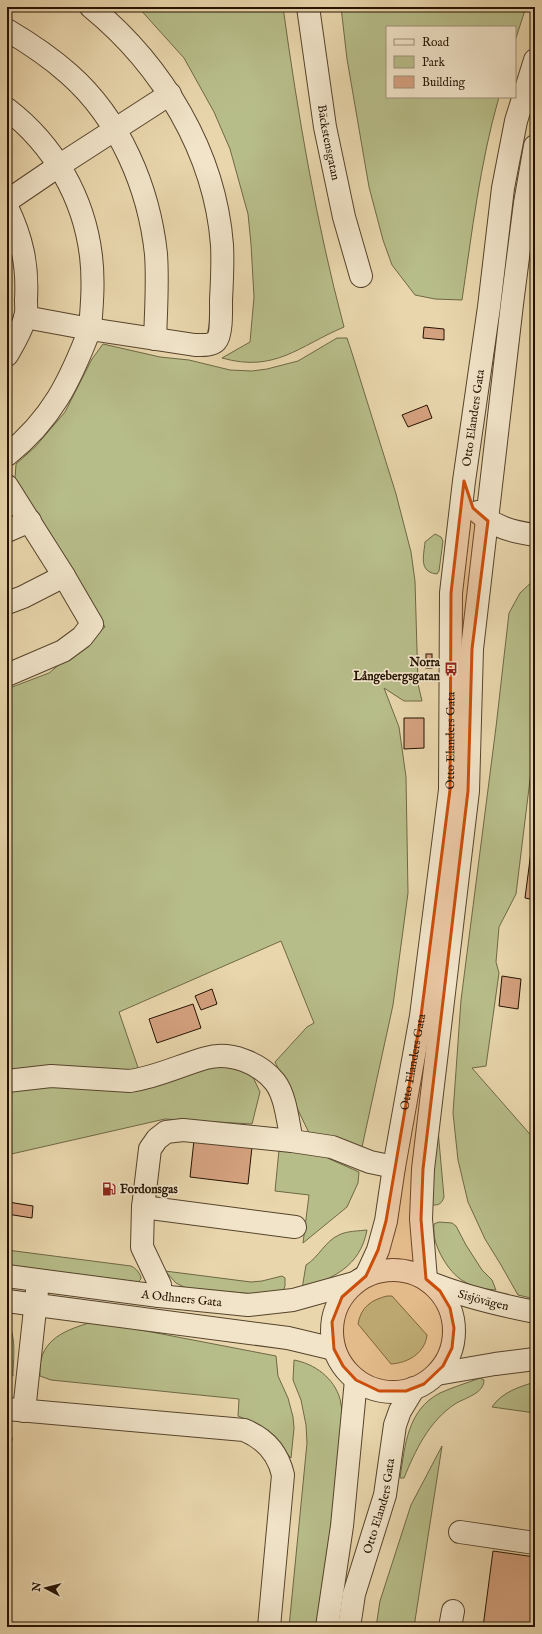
<svg xmlns="http://www.w3.org/2000/svg" width="542" height="1634" viewBox="0 0 542 1634" font-family="'IM FELL English',serif">
<style>
.green{fill:#b7bd89;stroke:#6e6845}
.building{fill:#d4a17f;stroke:#251301}
.lines{fill:none;stroke-linecap:round;stroke-linejoin:round}
.minor-casing{stroke:#56442c;stroke-width:24}
.minor{stroke:#f1e4c9;stroke-width:22}
.marked{fill:#cb4e0a;fill-opacity:0.2;stroke:#cb4e0a;stroke-width:3;stroke-linejoin:round}
.labels{text-anchor:middle;dominant-baseline:central;stroke-width:3.5;stroke-linejoin:round;paint-order:stroke}
.street-label{font-size:12px;fill:#251301;stroke:#f1e4c9}
.poi-label{font-size:12px;font-weight:bold;fill:#251301;stroke:#f1e4c9;text-anchor:end}
</style>
<rect width="100%" height="100%" fill="#e9d6ac"/>
<filter id="stains"><feTurbulence type="fractalNoise" baseFrequency=".005" numOctaves="4"/><feColorMatrix values="0 0 0 0 .2 0 0 0 0 .09 0 0 0 0 .02 0 0 0 .5 -.17"/></filter>
<radialGradient id="worn" r=".72"><stop offset=".6" stop-color="#630" stop-opacity="0"/><stop offset="1" stop-color="#630" stop-opacity=".3"/></radialGradient>
<!-- green -->
<g class="green">
<path d="M138 7H283C298 115 316 222 344 327 299 346 275 373 222 358L250 342 254 297 251 244 248 214 230 149 214 112 184 58Z"/>
<path d="M341 7H526L515 41V27H387V97H499C480 163 472 232 462 300L435 299 415 295 392 265 383 240 369 187 347 59Z"/>
<path d="M337 338H347L351 350 396 494 411 552 415 581 418 684 422 701H404L384 688 399 727 406 777 408 893 393 1005 362 1147 310 1135 275 1062 307 1027 314 1023 281 941 119 1012 144 1085 220 1061 251 1073 260 1092 252 1124 165 1119 7 1155V689L49 673 105 627 59 548 15 479 16 464 36 446 65 412 92 359 103 344 160 357 189 360 230 370 252 371 267 369 298 361Z"/>
<path d="M435 534 441 537 443 541 439 571 437 574C418 572 424 555 425 542Z"/>
<path d="M535 579V739L516 894 499 927 496 962 499 973 486 1066 472 1068 535 1140V1299L518 1295 501 1265 485 1239 468 1202 458 1160 453 1113 461 1000 496 727 509 613 520 593Z"/>
<path d="M436 1108 444 1197C441 1206 437 1205 429 1205Z"/>
<path d="M279 1150 323 1156 359 1172 358 1183 347 1207 303 1243 309 1195 275 1191Z"/>
<path d="M439 1222 452 1223 456 1226 466 1245 482 1270 492 1280 496 1290C469 1288 455 1280 442 1257 436 1246 433 1237 434 1224Z"/>
<path d="M367 1230C360 1267 333 1278 302 1289L306 1265C319 1257 325 1241 339 1235 346 1231 359 1231 367 1230Z"/>
<path d="M7 1250 131 1266C136 1268 141 1274 141 1279L138 1282 7 1265Z"/>
<path d="M165 1271 251 1282 262 1281 282 1276 285 1278V1286L283 1292 265 1295 186 1288 176 1283Z"/>
<path d="M387 1296H392L427 1335C425 1353 408 1363 391 1364L358 1324C361 1307 371 1300 387 1296Z"/>
<path d="M7 1320C16 1336 14 1354 13 1372V1376L7 1375Z"/>
<path d="M89 1323 115 1325 276 1356 278 1376 288 1398 293 1417 294 1428 291 1458 267 1432 257 1424 238 1416 239 1399 51 1380 40 1376C37 1342 62 1331 89 1323Z"/>
<path d="M294 1360C315 1364 334 1378 340 1399 345 1419 340 1440 338 1460 333 1516 325 1571 318 1627H289L307 1443 306 1425 301 1400 293 1380Z"/>
<path d="M480 1378 484 1380C484 1394 464 1398 455 1404 429 1421 415 1451 404 1478H400C405 1446 407 1410 440 1393 453 1387 467 1383 480 1378Z"/>
<path d="M535 1382V1413L492 1407C502 1392 519 1387 535 1382Z"/>
<path d="M442 1446 414 1627H376L380 1601 411 1505Z"/>
</g>
<!-- building -->
<g class="building">
<path d="M424 327 444 329V340L423 338Z"/>
<path d="M427 405 432 418 408 427 402 415Z"/>
<rect x="426" y="654" width="6" height="14"/>
<path d="M404 718H424V748L404 749Z"/>
<path d="M535 821V900L525 898Z"/>
<path d="M502 976 521 979 518 1009 499 1006Z"/>
<path d="M212 989 217 1004 201 1010 195 996Z"/>
<path d="M193 1004 201 1028 157 1043 149 1019Z"/>
<path d="M194 1140 252 1147 248 1184 190 1177Z"/>
<path d="M8 1202 33 1206 32 1218 7 1214Z"/>
<path d="M7 1438H12L7 1484Z"/>
<path d="M493 1551 535 1557V1627H483Z"/>
<path d="M7 1619 14 1627H7Z"/>
</g>
<g class="lines">
<!-- minor casing -->
<g class="minor-casing">
<g id="minor">
<path id="s1" d="M308 7 325 127 344 217 361 276"/>
<path d="M7 30C29 43 50 57 69 74 120 119 149 188 156 254 158 282 156 311 155 339"/>
<path d="M7 109C54 145 84 198 91 256 94 280 92 305 90 329L25 317"/>
<path d="M7 201 60 165 170 94"/>
<path d="M7 207C22 238 28 265 26 300 26 306 27 313 25 318 21 332 14 343 7 355"/>
<path d="M7 455C52 419 70 381 90 329L195 345C201 345 211 346 216 341 222 335 221 309 221 300 222 282 223 263 222 245 215 152 162 65 91 7"/>
<path d="M7 486 64 576 92 624 82 637 63 651 7 675"/>
<path d="M478 512C494 527 513 532 535 535"/>
<path d="M7 531 30 521"/>
<path d="M7 603 23 597 64 576"/>
<path d="M7 1081 51 1076 130 1081C157 1077 181 1065 206 1058 230 1051 260 1063 275 1082 286 1096 288 1124 292 1141"/>
<path d="M143 1207 295 1227"/>
<circle cx="393" cy="1331" r="61"/>
<path id="s2" d="M7 1276 159 1296 248 1305 293 1300 354 1283"/>
<path id="s3" d="M366 1276 378 1250 386 1221 394 1167 421 1016 450 790 451 593 464 481 489 307 503 188 516 121 535 60"/>
<path d="M426 1279 421 1219 423 1169 468 791 472 649 512 304 525 203 535 146"/>
<path id="s4" d="M433 1284C466 1297 500 1305 535 1312"/>
<path d="M159 1296 160 1285 142 1247 143 1207 150 1149 157 1139 166 1132 183 1130 292 1141 332 1147 370 1162 394 1167"/>
<path d="M7 1301 288 1338 334 1349"/>
<path d="M437 1374 495 1364 535 1359"/>
<path d="M7 1409 244 1430C264 1438 278 1453 283 1475L269 1627"/>
<path d="M24 1411 37 1291"/>
<path d="M460 1532 535 1543"/>
<path d="M327 1627 342 1526 356 1380"/>
<path id="s5" d="M349 1627 354 1594 385 1495 395 1425 400 1411 414 1388"/>
<path d="M450 1627 453 1611"/>
</g>
</g>
<!-- minor -->
<use href="#minor" class="minor"/>
</g>
<!-- marked area -->
<path class="marked" d="M464 481 473 508 488 521 472 649 468 791 423 1169 421 1219 426 1279 440 1291 450 1308 454 1328 452 1348 443 1366 424 1384 406 1391H379L356 1380 343 1366 334 1349 332 1322 342 1297 366 1276 378 1250 386 1221 421 1016 450 790 451 593Z"/>
<!-- icons -->
<defs>
<g id="bus-bare" transform="scale(1.08)"><path d="M-5-6H5V4H4V6H2V4H-2V6H-4V4H-5ZM-3.5-4V0h7V-4ZM-3.5 1.2v1.5H-2V1.2ZM2 1.2v1.5H3.5V1.2Z" fill="#8f2418" stroke="#f1e4c9" stroke-width="2.5" paint-order="stroke"/></g>
<g id="fuel-bare" transform="scale(1.08)"><path d="M-5.5-6h7V0h2V4h1.3V-2.5L3-4.5l.8-.8L6-3V5H2.5V1h-1V6h-7ZM-4.2-4.7v3.2H.2V-4.7Z" fill="#8f2418" stroke="#f1e4c9" stroke-width="2.5" paint-order="stroke"/></g>
</defs>
<g fill-rule="evenodd">
<use href="#bus-bare" x="451" y="669"/>
<use href="#fuel-bare" x="109" y="1189"/>
</g>
<g class="labels">
<!-- street labels -->
<g class="street-label">
<text stroke="none"><textPath href="#s1" startOffset="137">Bäckstensgatan</textPath></text>
<text stroke="none"><textPath href="#s3" startOffset="868">Otto Elanders Gata</textPath></text>
<text stroke="none"><textPath href="#s3" startOffset="544">Otto Elanders Gata</textPath></text>
<text stroke="none"><textPath href="#s3" startOffset="220">Otto Elanders Gata</textPath></text>
<text stroke="none"><textPath href="#s2" startOffset="176">A Odhners Gata</textPath></text>
<text stroke="none"><textPath href="#s4" startOffset="53">Sisjövägen</textPath></text>
<text stroke="none"><textPath href="#s5" startOffset="125">Otto Elanders Gata</textPath></text>
</g>
<!-- poi labels -->
<g class="poi-label">
<text x="440" y="662">Norra<tspan x="440" dy="14">Långebergsgatan</tspan></text>
<text x="120" y="1189" text-anchor="start">Fordonsgas</text>
</g>
</g>
<!-- margin -->
<rect width="542" height="1634" fill="none" stroke="#e9d6ac" stroke-width="24"/>
<rect x="8" y="8" width="526" height="1618" fill="none" stroke="#251301" stroke-width="2"/>
<rect x="12" y="12" width="518" height="1610" fill="none" stroke="#251301"/>
<!-- legend -->
<rect x="386" y="26" width="130" height="72" fill="#f1e4c9" stroke="#9f9079"/>
<rect x="394" y="39" width="20" height="6" fill="#f1e4c9" stroke="#9f9079"/>
<text x="422" y="46" font-size="12" fill="#251301">Road</text>
<rect x="394" y="56" width="20" height="12" fill="#b7bd89" stroke="#9f9079"/>
<text x="422" y="66" font-size="12" fill="#251301">Park</text>
<rect x="394" y="76" width="20" height="12" fill="#d4a17f" stroke="#9f9079"/>
<text x="422" y="86" font-size="12" fill="#251301">Building</text>
<!-- north arrow -->
<g transform="translate(46 1588) rotate(277)" stroke="#f1e4c9" stroke-width="3" paint-order="stroke">
<path d="M0-3L7 15L0 10L-7 15Z" fill="#251301"/>
<text y="-6" font-size="11" font-weight="bold" text-anchor="middle" fill="#251301">N</text>
</g>
<rect width="100%" height="100%" filter="url(#stains)"/>
<rect width="100%" height="100%" fill="url(#worn)"/>
</svg>
